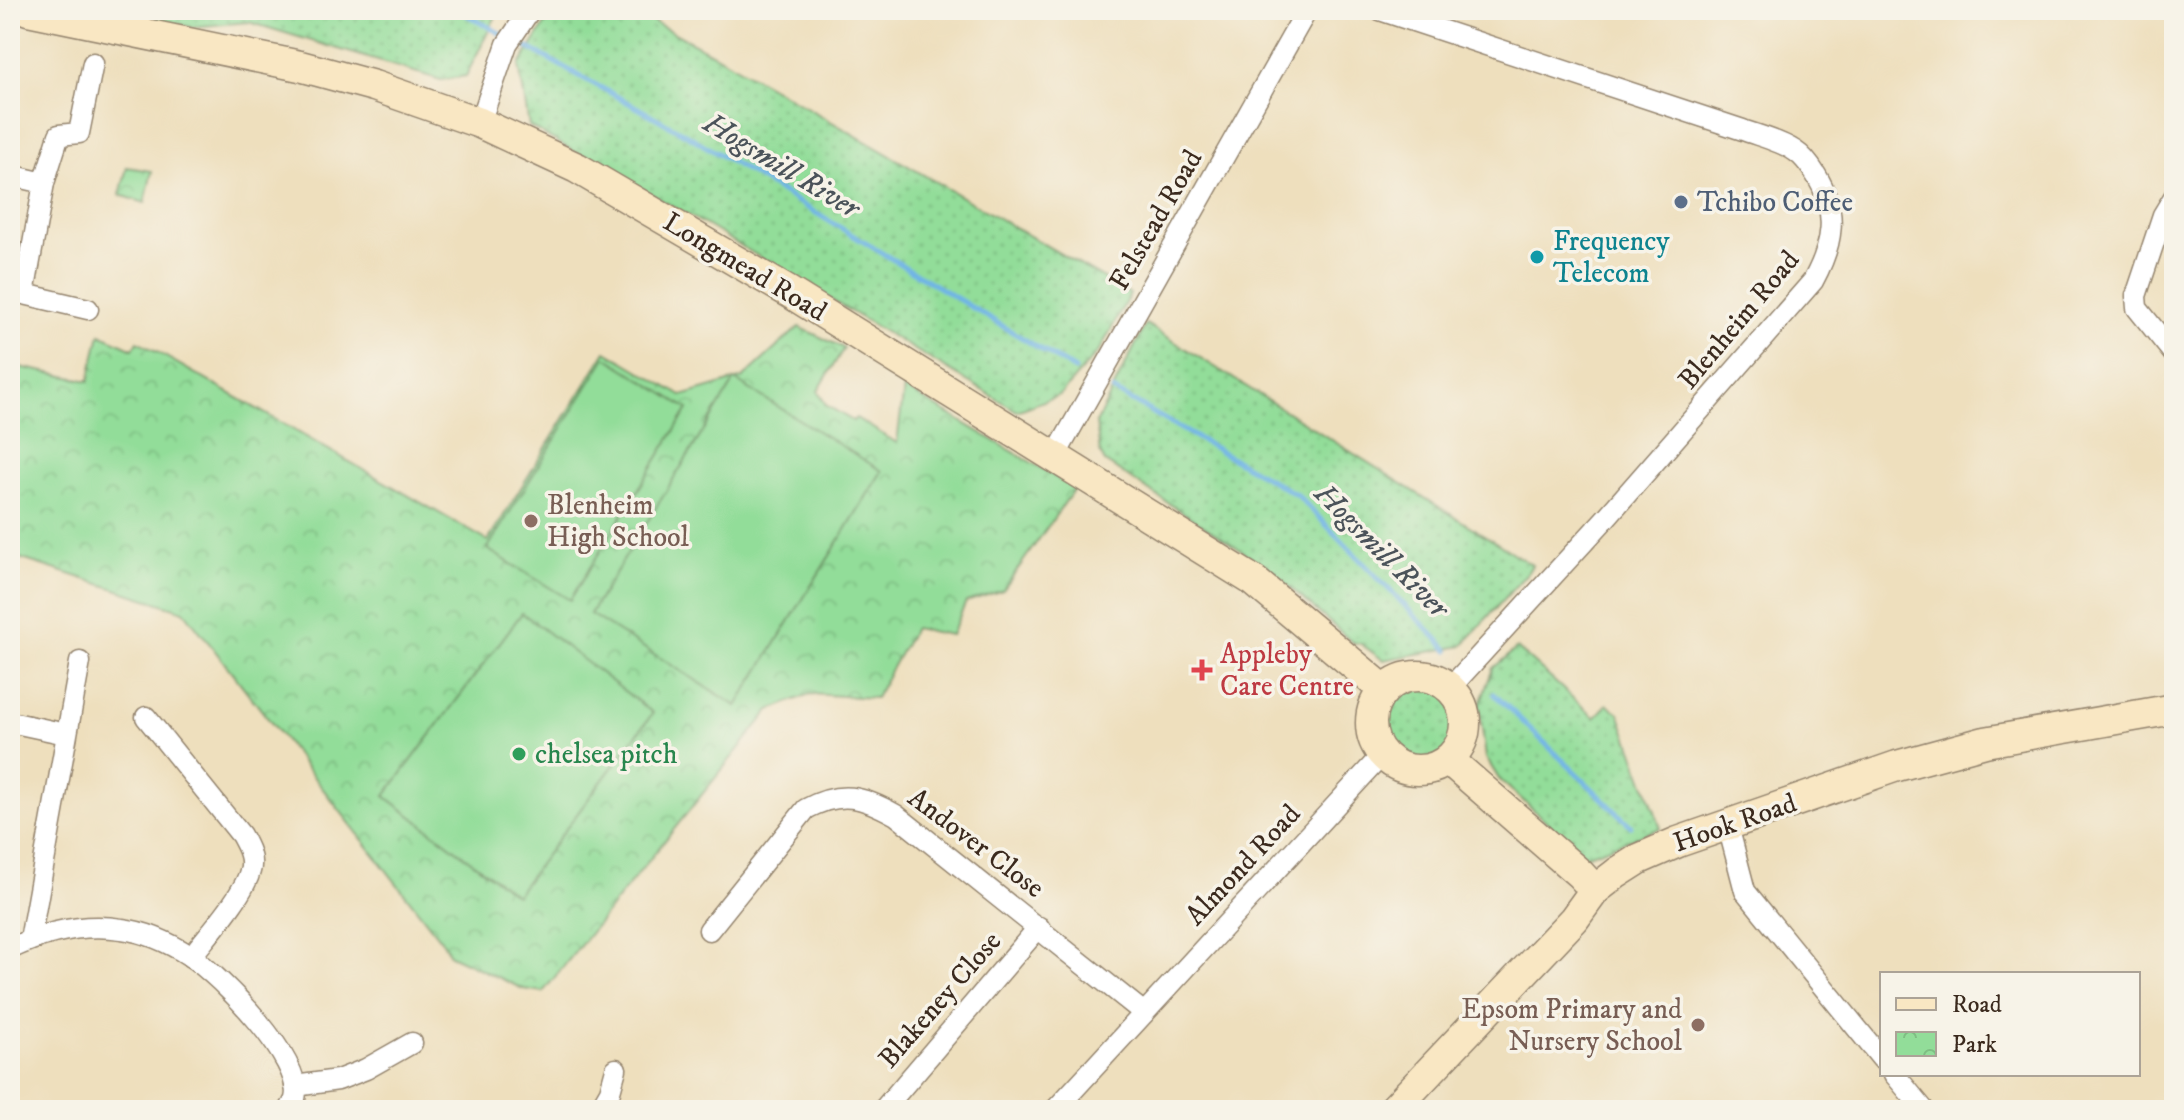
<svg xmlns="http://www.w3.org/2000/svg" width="2184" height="1120" viewBox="0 0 2184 1120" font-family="'IM FELL DW Pica',serif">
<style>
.grass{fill:url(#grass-dots);stroke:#66845c;stroke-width:2}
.park{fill:url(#park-crowns);stroke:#66845c;stroke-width:2}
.pitch{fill:#92dd99;stroke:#66845c;stroke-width:2}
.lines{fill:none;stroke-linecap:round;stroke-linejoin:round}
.stream{stroke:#70b4e6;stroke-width:5}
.street-casing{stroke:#94846e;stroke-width:23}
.secondary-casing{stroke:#94846e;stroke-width:33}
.street{stroke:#fff;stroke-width:20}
.secondary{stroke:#f9e7c3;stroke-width:30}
.rail-casing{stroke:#3b2a1e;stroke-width:8}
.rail{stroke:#f7f3e8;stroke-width:5;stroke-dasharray:15;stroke-linecap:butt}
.service-dot{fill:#5c6f8a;stroke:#f7f3e8;stroke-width:3}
.culture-dot{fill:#0f9aa8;stroke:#f7f3e8;stroke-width:3}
.education-dot{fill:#8d6e63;stroke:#f7f3e8;stroke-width:3}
.health-dot{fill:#e0444e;stroke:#f7f3e8;stroke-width:3}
.leisure-dot{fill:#2e9e5b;stroke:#f7f3e8;stroke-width:3}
.labels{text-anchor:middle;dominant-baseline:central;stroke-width:7;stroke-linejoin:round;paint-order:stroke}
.service-label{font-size:28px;fill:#4e5e75;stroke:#f7f3e8;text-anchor:start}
.street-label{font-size:28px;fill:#3b2a1e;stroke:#f7f3e8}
.culture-label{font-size:28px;fill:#0d838f;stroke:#f7f3e8;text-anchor:start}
.education-label{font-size:28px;fill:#785e54;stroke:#f7f3e8;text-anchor:start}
.health-label{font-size:28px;fill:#be3a42;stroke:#f7f3e8;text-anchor:start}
.leisure-label{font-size:28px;fill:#27864d;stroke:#f7f3e8;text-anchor:start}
.water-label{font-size:30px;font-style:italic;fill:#4b535a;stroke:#f7f3e8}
</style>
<defs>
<pattern id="grass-dots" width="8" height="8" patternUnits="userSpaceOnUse" patternTransform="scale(2)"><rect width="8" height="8" fill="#92dd99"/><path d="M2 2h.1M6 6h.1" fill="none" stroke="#7fbe83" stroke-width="1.8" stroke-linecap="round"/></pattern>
<pattern id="park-crowns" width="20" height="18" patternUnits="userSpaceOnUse" patternTransform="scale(2)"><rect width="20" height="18" fill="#92dd99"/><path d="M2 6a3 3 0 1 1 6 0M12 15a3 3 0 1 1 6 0" fill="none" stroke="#7fbe83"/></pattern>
</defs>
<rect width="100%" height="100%" fill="#f7f3e8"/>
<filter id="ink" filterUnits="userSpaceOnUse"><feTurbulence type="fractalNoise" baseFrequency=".0125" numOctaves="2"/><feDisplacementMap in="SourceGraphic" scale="16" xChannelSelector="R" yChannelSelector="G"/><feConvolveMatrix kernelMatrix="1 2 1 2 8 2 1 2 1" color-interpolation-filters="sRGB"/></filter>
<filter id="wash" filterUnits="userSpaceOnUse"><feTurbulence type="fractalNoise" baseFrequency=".006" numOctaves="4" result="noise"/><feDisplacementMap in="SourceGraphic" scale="32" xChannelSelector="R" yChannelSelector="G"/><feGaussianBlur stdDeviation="1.8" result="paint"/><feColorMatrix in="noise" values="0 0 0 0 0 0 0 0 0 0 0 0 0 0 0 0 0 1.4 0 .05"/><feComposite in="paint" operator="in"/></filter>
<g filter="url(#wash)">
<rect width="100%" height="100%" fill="#eedfbd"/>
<!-- grass -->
<g class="grass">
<path d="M102 10H488L497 14 466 76 441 80 249 22 191 27Z"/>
<path d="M554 10H632L721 58 1130 294 1100 350 1060 395 1017 411 706 225 529 126 519 66Z"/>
<path d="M1146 324 1532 565 1528 572 1462 646 1383 660 1361 644 1352 642 1267 567 1105 462 1100 453 1096 423Z"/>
<path d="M1517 648 1595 718 1607 704 1619 713 1661 828 1585 856 1499 779 1486 758 1479 706 1493 668Z"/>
<circle cx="1419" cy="724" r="40"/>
</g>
<!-- park -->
<g class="park">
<path d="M127 167 152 171 145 203 120 195Z"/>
<path d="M799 327 844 348 818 391 826 405 853 421 856 418 897 443 904 388 1075 488 1003 590 966 602 951 635 914 628 875 698 810 694 770 710 543 992 523 989 450 955 444 944 184 611 10 555V365L89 381 100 334 133 349 138 341 488 541 606 351 682 396 743 378Z"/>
</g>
<!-- pitch -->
<g class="pitch">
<path d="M606 357 688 409 570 600 487 549Z"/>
<path d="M735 380 882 471 737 706 590 614Z"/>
<path d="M522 613 653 713 516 895 385 796Z"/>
</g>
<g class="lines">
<!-- stream -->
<g class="stream">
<path d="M458 10 505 36"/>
<path d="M514 40 689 136 1075 370"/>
<path d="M1113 390 1297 495 1448 650"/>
<path d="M1494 694 1631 826"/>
</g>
</g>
</g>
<g filter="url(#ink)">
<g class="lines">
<!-- street casing -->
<g class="street-casing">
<g id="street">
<path d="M1380 10 1743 130C1759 136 1781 141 1795 151 1803 156 1811 167 1816 175 1839 212 1833 244 1813 281L1605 519 1450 688"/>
<path d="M480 123 507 44 530 10"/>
<path d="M10 175 44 183 24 294 88 309"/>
<path d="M44 183 59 135 79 133 93 63"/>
<path d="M2174 197 2163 215 2136 296 2137 308 2174 354"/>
<path d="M1054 458 1307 10"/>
<path d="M146 717 241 835C247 846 254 858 250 871 244 895 207 936 191 957"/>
<path d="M10 722 66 734"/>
<path d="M1728 826 1745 891 1882 1059"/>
<path d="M709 930 806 809C841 790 862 796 896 815L1144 1013"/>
<path d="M30 940 80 662"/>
<path d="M10 949C45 932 83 923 122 929 146 932 170 943 190 956 220 976 305 1061 295 1099 295 1100 290 1109 289 1110"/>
<path d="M1894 1074 1924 1110"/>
<path d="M295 1086 338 1080 366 1069 412 1043"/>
<path d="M599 1110 610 1091 616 1069"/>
<path d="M883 1110 1039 927"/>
<path d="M1055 1110 1382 755"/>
</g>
</g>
<!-- secondary casing -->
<g class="secondary-casing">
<g id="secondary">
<path d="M28 10 300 66 374 86 480 123 577 168 789 292 1254 581 1384 690"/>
<circle cx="1418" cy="723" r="47"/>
<path d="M1449 760 1580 874 1595 890"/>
<path d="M1393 1110 1574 919 1595 890 1617 873 1639 859 1678 842 1897 766 1985 742 2174 709"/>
</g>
</g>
<!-- street -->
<use href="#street" class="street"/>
<!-- secondary -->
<use href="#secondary" class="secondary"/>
<!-- rail casing -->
<g class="rail-casing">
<path id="rail" d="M2158 10 2174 16"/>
</g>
<!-- rail -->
<use href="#rail" class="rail"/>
</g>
</g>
<!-- markers -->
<circle class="service-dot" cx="1681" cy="202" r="8"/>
<circle class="culture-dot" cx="1537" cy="257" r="8"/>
<g class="education-dot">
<circle cx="531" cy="521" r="8"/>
<circle cx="1698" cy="1025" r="8"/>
</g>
<path class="health-dot" d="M1198 658h8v8h8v8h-8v8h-8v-8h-8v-8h8z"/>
<circle class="leisure-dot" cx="519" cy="754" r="8"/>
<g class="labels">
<!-- service labels -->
<g class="service-label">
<text x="1697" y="202">Tchibo Coffee</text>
</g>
<!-- street labels -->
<g class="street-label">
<text transform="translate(1156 220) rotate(-60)">Felstead Road</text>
<text transform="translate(745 267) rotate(31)">Longmead Road</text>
<text transform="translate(1739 320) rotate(-50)">Blenheim Road</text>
<text transform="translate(1735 823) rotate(-19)">Hook Road</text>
<text transform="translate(976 843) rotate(37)">Andover Close</text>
<text transform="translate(1243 865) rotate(-47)">Almond Road</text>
<text transform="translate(940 1000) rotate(-49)">Blakeney Close</text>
</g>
<!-- culture labels -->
<g class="culture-label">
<text x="1553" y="241">Frequency<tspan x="1553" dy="32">Telecom</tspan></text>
</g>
<!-- education labels -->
<g class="education-label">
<text x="547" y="505">Blenheim<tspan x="547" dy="32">High School</tspan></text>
<text x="1682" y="1009" text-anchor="end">Epsom Primary and<tspan x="1682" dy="32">Nursery School</tspan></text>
</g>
<!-- health labels -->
<g class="health-label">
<text x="1220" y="654">Appleby<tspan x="1220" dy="32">Care Centre</tspan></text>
</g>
<!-- leisure labels -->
<g class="leisure-label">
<text x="535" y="754">chelsea pitch</text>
</g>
<!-- water labels -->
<g class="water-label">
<text transform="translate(781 166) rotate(31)">Hogsmill River</text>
<text transform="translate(1381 551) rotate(45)">Hogsmill River</text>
</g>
</g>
<!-- margin -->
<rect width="2184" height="1120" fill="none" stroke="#f7f3e8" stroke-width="40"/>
<!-- legend -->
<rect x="1880" y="972" width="260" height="104" fill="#f7f3e8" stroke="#aca397" stroke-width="2"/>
<rect x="1896" y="998" width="40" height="12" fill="#f9e7c3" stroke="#aca397" stroke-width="2"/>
<text x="1952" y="1012" font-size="24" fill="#3b2a1e">Road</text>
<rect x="1896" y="1032" width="40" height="24" fill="url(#park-crowns)" stroke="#aca397" stroke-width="2"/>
<text x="1952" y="1052" font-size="24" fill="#3b2a1e">Park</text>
</svg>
